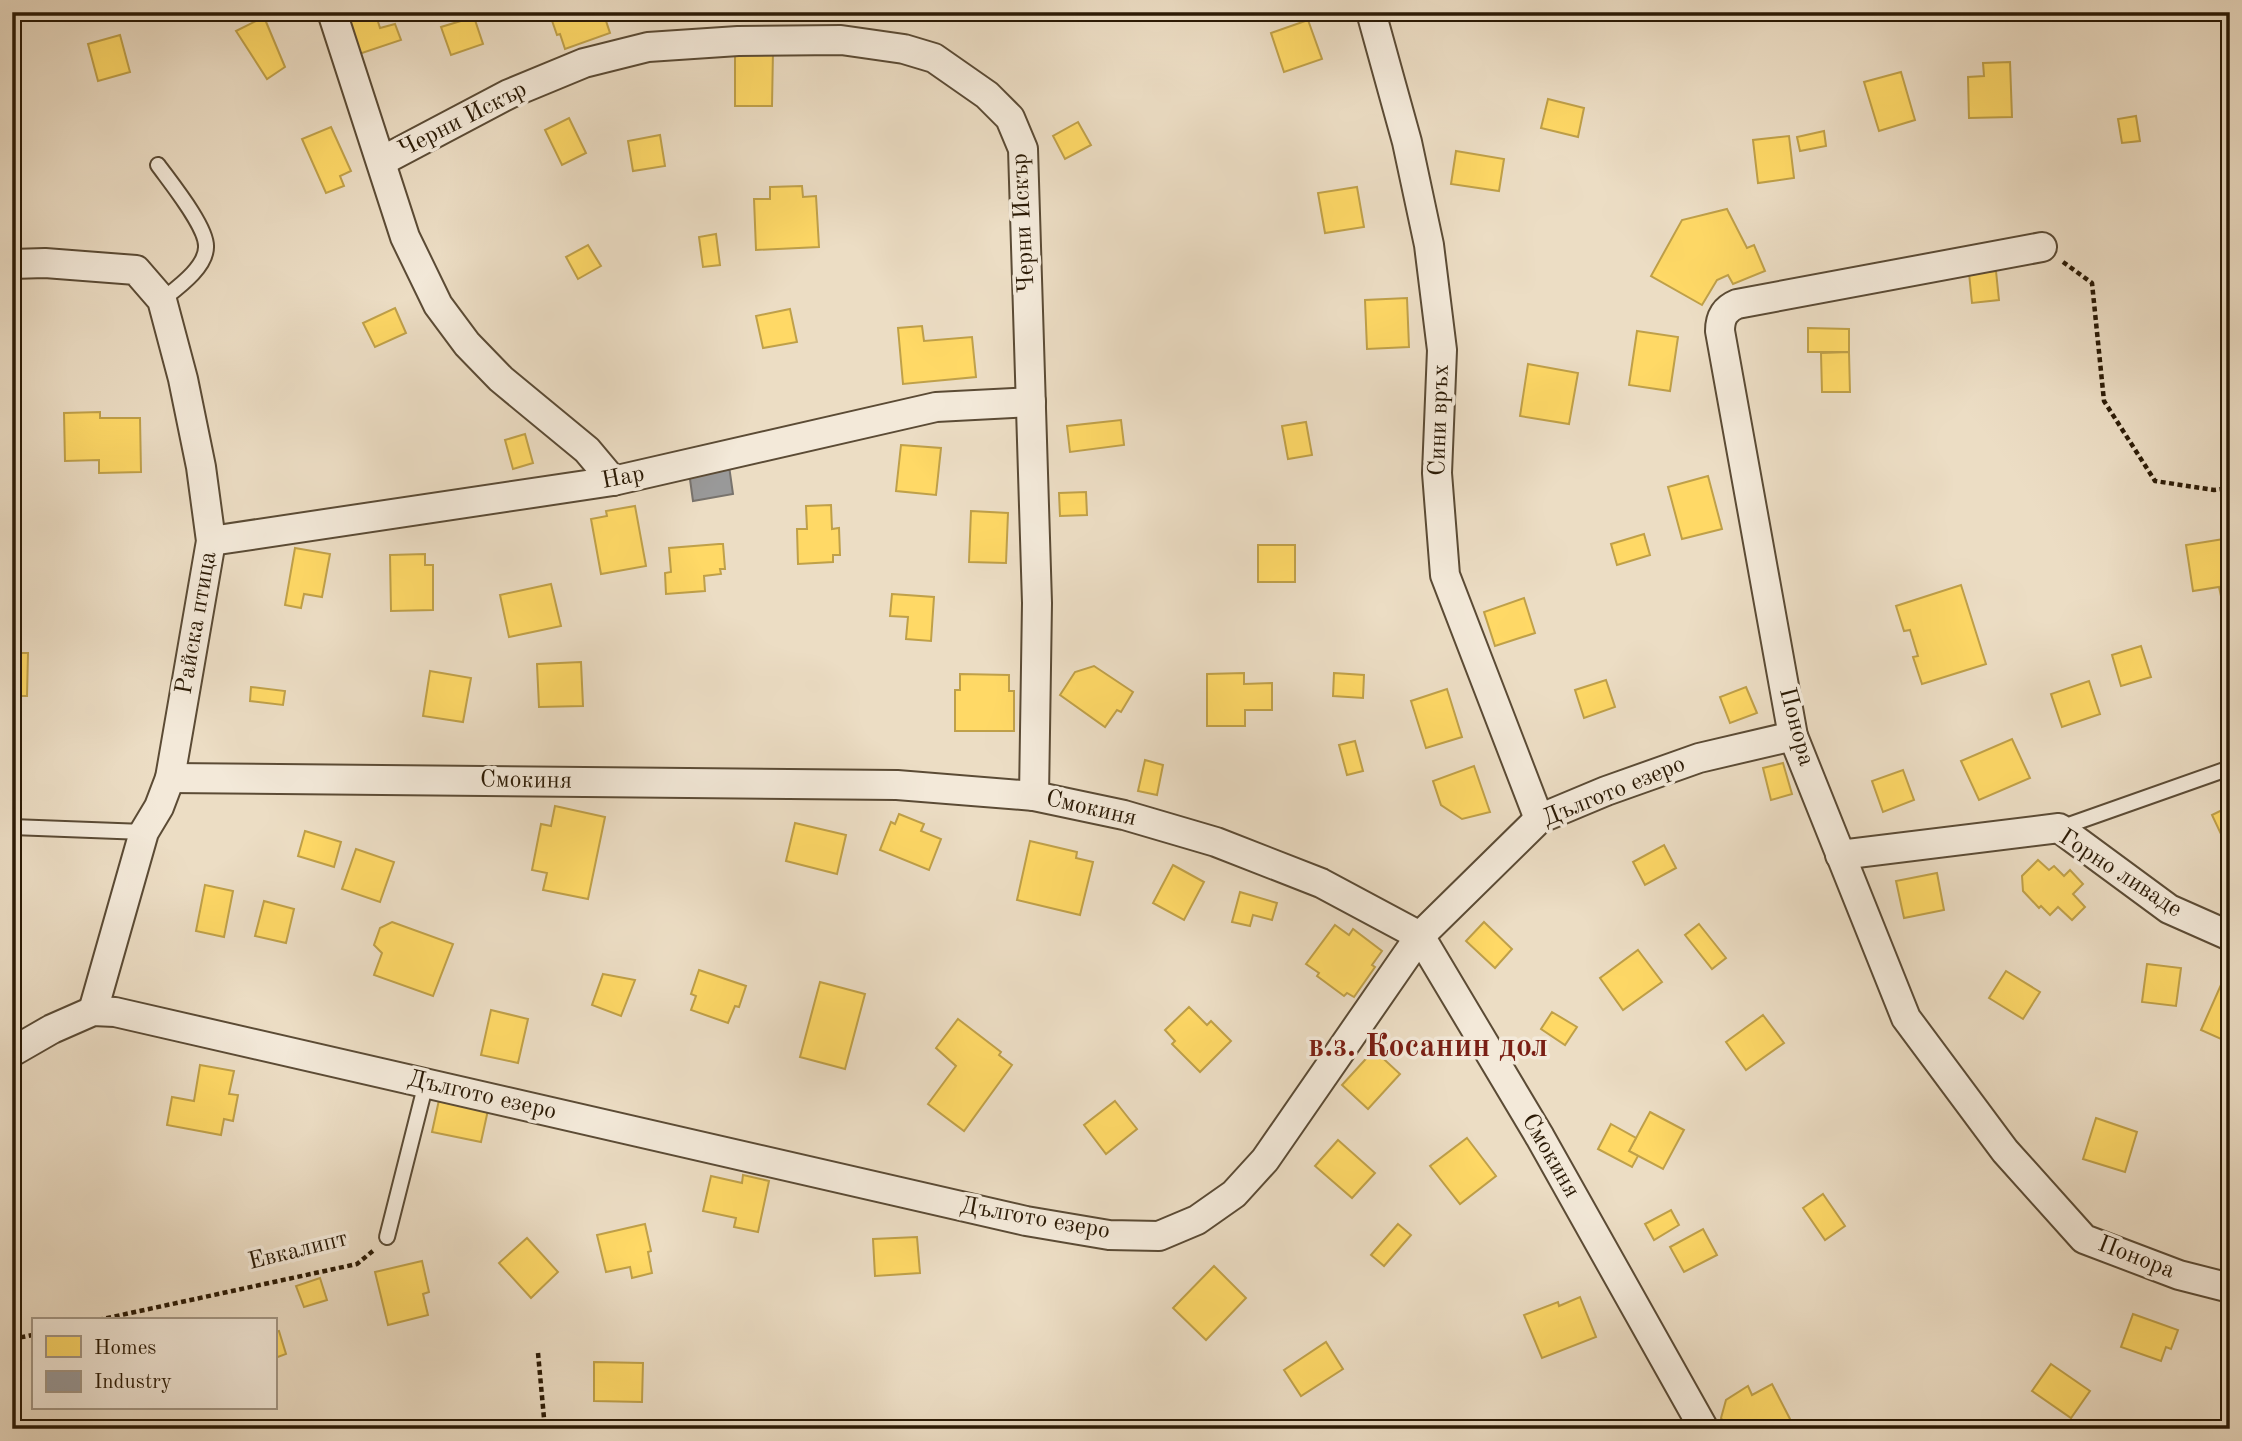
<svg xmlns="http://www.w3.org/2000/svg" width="2242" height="1441" viewBox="0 0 2242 1441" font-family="'Old Standard TT',serif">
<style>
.homes{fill:#ffd966;stroke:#bfa049;stroke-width:2}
.industry{fill:#999;stroke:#78736d;stroke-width:2}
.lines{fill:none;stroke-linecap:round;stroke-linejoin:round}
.lane-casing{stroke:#5b4b35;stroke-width:18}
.street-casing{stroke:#5b4b35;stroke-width:32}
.path{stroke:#2b1a05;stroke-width:4.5;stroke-dasharray:5 3.5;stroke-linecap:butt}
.lane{stroke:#f3e9d9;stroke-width:14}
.street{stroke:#f3e9d9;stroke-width:28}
.labels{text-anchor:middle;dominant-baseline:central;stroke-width:7;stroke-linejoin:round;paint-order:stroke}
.street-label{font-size:24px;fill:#2b1a05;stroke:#f3e9d9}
.district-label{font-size:32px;font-weight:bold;fill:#7a1f14;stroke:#f3e9d9}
</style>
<rect width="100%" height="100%" fill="#ecddc4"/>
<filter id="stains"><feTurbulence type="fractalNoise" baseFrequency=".00286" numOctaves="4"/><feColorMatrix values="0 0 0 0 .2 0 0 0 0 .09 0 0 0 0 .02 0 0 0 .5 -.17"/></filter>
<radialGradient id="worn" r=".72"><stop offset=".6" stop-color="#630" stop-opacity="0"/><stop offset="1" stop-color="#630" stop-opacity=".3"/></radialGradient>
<!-- homes -->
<g class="homes">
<path d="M363 12H375L380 28 395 24 401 40 359 54 347 17Z"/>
<path d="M549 12H603L610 33 565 49 560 34 557 35Z"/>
<path d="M650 12H692V13L651 17Z"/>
<path d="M264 17 285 67 267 79 236 31Z"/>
<path d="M474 17 483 44 451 55 441 27Z"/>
<path d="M1308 20 1322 59 1284 72 1271 33Z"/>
<path d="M120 35 130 72 98 81 88 44Z"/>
<path d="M735 51H773L772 106H735Z"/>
<path d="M2010 62 2012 117 1969 118 1968 77 1984 76 1983 63Z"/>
<path d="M1901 72 1915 120 1879 131 1864 82Z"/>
<path d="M1548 99 1584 108 1578 137 1541 128Z"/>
<path d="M2136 116 2140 141 2122 143 2118 119Z"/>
<path d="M569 118 586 153 562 165 545 130Z"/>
<path d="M1078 122 1091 145 1065 159 1053 136Z"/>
<path d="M331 127 351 171 340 176 344 186 326 193 302 139Z"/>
<path d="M1824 131 1826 146 1800 151 1797 137Z"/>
<path d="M660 135 665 166 633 171 628 141Z"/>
<path d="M1789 136 1794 178 1758 183 1753 140Z"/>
<path d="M1456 151 1504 159 1499 191 1451 184Z"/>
<path d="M802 186 803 197 816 196 819 247 756 250 754 199H770V187Z"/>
<path d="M1357 187 1364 227 1325 233 1318 193Z"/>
<path d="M1727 209 1747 248 1754 245 1765 271 1733 284 1728 275 1717 280 1702 305 1651 276 1682 220Z"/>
<path d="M716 234 720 265 703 267 699 237Z"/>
<path d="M588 245 601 266 578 279 566 257Z"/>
<path d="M1996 271 1999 300 1972 303 1969 273Z"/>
<path d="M1407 298 1409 347 1367 349 1365 300Z"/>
<path d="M395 308 406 333 375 347 363 323Z"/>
<path d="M790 309 797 342 763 348 756 316Z"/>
<path d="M922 326 924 341 972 337 976 377 903 384 898 328Z"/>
<path d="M1808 328 1849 329V352H1808Z"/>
<path d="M1637 331 1678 337 1670 391 1629 385Z"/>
<path d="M1849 352 1850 392H1822L1821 353Z"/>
<path d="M1528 364 1578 373 1569 424 1520 416Z"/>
<path d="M100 412V418H140L141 472 99 473V460L65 461 64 413Z"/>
<path d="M1121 420 1124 445 1070 452 1067 426Z"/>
<path d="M1306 422 1312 455 1288 459 1282 426Z"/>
<path d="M525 434 533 463 513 469 505 440Z"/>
<path d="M901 445 941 448 936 495 896 491Z"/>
<path d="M1708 476 1722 529 1682 539 1668 487Z"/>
<path d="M1086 492 1087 515 1060 516 1059 493Z"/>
<path d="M831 505 832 529 839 528 840 555H833V562L798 564 797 529H807L806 506Z"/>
<path d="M635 506 646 566 601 574 591 519 607 516 606 511Z"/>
<path d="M971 511 1008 513 1006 563 969 562Z"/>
<path d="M1644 534 1650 555 1617 565 1611 544Z"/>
<path d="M2230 538V600L2222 601 2219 587 2193 591 2186 545Z"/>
<path d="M719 544H723L725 569H720L721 574 704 576 705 591 666 594 665 573 671 572 669 548Z"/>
<rect x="1258" y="545" width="37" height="37"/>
<path d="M295 548 330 554 322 597 304 594 301 608 285 605Z"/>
<path d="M425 554V565H433V610L391 611 390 555Z"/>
<path d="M551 584 561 626 509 637 500 595Z"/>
<path d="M1961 585 1986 664 1922 684 1913 657 1918 656 1910 630 1904 631 1896 606Z"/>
<path d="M892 594 934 597 931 641 906 639 908 617 890 616Z"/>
<path d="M1524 598 1535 633 1495 646 1484 612Z"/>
<path d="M2141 646 2151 677 2121 686 2112 655Z"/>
<path d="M12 653H28L27 696H15V734H12Z"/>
<path d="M581 662 583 706 539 707 537 664Z"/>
<path d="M1094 666 1133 692 1121 712 1117 710 1105 727 1060 695 1075 672Z"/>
<path d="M430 671 471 678 463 722 423 716Z"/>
<path d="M1244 673V684L1272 683V710H1245V726H1207V674Z"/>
<path d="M1334 673 1364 675 1363 698 1333 696Z"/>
<path d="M960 674 1009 675V691H1014V731H955V690H960Z"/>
<path d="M1606 680 1615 707 1584 718 1575 690Z"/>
<path d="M2089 681 2100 714 2062 727 2051 694Z"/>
<path d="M251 687 285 691 283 705 250 701Z"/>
<path d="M1746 687 1757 713 1730 723 1720 697Z"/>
<path d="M1447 689 1462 737 1426 748 1411 701Z"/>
<path d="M2012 739 2030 778 1979 800 1961 761Z"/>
<path d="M1355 741 1363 771 1347 775 1339 745Z"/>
<path d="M1145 760 1163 765 1157 795 1138 791Z"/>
<path d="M1783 763 1792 794 1771 800 1763 768Z"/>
<path d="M1474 766 1490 812 1462 819 1441 805 1433 781Z"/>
<path d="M1903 770 1914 800 1883 812 1872 781Z"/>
<path d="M555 806 605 817 588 899 543 890 547 873 532 870 541 824 551 826Z"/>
<path d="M2230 806V848L2228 849 2212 815Z"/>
<path d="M899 814 924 824 921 831 941 839 929 870 880 850 891 822 895 824Z"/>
<path d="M795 823 846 835 837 874 786 861Z"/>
<path d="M305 831 341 842 334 867 298 856Z"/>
<path d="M1030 841 1077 852 1076 858 1093 862 1080 915 1017 900Z"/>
<path d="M1664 845 1676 868 1645 885 1633 862Z"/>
<path d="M356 849 394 862 380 902 342 889Z"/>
<path d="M2038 860 2049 870 2054 866 2064 876 2070 870 2083 884 2073 894 2085 907 2072 920 2058 907 2050 915 2041 906 2039 908 2023 891 2022 876Z"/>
<path d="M1173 865 1204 882 1184 920 1153 903Z"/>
<path d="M1937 873 1944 910 1904 918 1896 881Z"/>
<path d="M205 885 233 891 224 937 196 931Z"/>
<path d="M1240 892 1277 903 1272 920 1253 915 1250 926 1232 922Z"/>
<path d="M264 901 294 909 286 943 255 936Z"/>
<path d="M392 922 453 944 433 996 374 975 382 953 374 945 380 928Z"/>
<path d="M1484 922 1512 949 1495 968 1466 941Z"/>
<path d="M1699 924 1726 958 1712 969 1685 935Z"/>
<path d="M1335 925 1349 935 1353 929 1382 951 1372 965 1375 967 1354 997 1347 993 1344 996 1317 976 1319 973 1306 964Z"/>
<path d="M1638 950 1662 982 1623 1010 1600 978Z"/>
<path d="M2147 964 2181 968 2176 1006 2142 1002Z"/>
<path d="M699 970 746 986 739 1007 735 1006 728 1023 691 1010 696 996 691 994Z"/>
<path d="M2006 971 2040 992 2023 1019 1989 998Z"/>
<path d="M603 974 635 980 621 1016 592 1005Z"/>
<path d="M2224 978 2230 980V1043L2201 1030Z"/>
<path d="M820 982 865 994 845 1069 800 1057Z"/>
<path d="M1189 1007 1207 1025 1211 1021 1231 1041 1200 1072 1172 1044 1175 1041 1165 1030Z"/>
<path d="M491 1010 528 1019 518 1063 481 1055Z"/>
<path d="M1552 1012 1577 1027 1565 1045 1541 1029Z"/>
<path d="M1763 1015 1784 1043 1746 1070 1726 1042Z"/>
<path d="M958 1019 1001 1052 999 1055 1012 1065 964 1131 928 1104 956 1066 936 1048Z"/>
<path d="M1374 1050 1400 1074 1368 1109 1342 1085Z"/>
<path d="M200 1065 234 1071 229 1094 238 1095 233 1121 224 1119 221 1135 167 1125 172 1097 194 1101Z"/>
<path d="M439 1100 488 1110 481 1142 432 1132Z"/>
<path d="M1115 1101 1137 1129 1106 1154 1084 1125Z"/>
<path d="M1650 1112 1684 1130 1663 1169 1629 1151Z"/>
<path d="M2096 1118 2137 1132 2125 1172 2083 1159Z"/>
<path d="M1611 1124 1636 1138 1629 1151 1638 1156 1632 1167 1598 1149Z"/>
<path d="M1467 1138 1496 1176 1460 1204 1430 1166Z"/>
<path d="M1338 1140 1375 1173 1352 1198 1315 1166Z"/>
<path d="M743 1175 769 1181 758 1232 734 1227 736 1218 703 1211 711 1176 742 1183Z"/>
<path d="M1823 1194 1845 1226 1825 1240 1803 1208Z"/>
<path d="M1671 1210 1679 1225 1654 1240 1645 1224Z"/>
<path d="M645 1224 651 1251 648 1252 652 1273 632 1278 630 1267 606 1272 597 1235Z"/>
<path d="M1398 1224 1411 1235 1384 1266 1371 1255Z"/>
<path d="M1703 1229 1717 1255 1684 1272 1670 1247Z"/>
<path d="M917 1237 920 1273 875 1276 873 1239Z"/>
<path d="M527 1238 558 1272 531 1298 499 1263Z"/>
<path d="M422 1261 429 1292 423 1294 428 1315 388 1325 375 1272Z"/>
<path d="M1214 1266 1246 1298 1206 1340 1173 1308Z"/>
<path d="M320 1278 327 1300 304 1307 296 1286Z"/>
<path d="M1580 1297 1596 1337 1542 1358 1524 1315 1558 1302 1559 1306Z"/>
<path d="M2133 1314 2178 1330 2171 1349 2166 1347 2161 1361 2121 1347Z"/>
<path d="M279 1331 286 1354 275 1358V1332Z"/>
<path d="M1326 1342 1343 1369 1301 1396 1284 1370Z"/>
<path d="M594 1362 643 1363 642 1402 594 1401Z"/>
<path d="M2051 1364 2090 1391 2071 1418 2032 1391Z"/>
<path d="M1772 1384 1790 1419 1788 1429H1728L1721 1418 1726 1400 1748 1386 1752 1395Z"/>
<path d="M2191 1423 2230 1424V1429H2191Z"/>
</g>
<!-- industry -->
<path class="industry" d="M729 466 733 494 693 501 689 472Z"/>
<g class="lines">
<!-- lane casing -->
<g class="lane-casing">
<g id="lane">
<path d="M158 165C171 183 206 226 206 246 207 267 177 288 162 300"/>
<path d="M12 827 144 832"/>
<path d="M2060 828 2230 768"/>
<path d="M387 1237 426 1083"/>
</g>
</g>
<!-- street casing -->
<g class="street-casing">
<g id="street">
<path d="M332 12 405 237 438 305 467 344 501 379 587 450 613 481"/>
<path d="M1371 12 1407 142 1429 245 1442 350 1437 473 1445 575 1539 819"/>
<path d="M382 161 509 94 584 63 648 47 738 41 841 40 904 49 934 58 987 95 1010 118 1023 149 1037 603 1034 796"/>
<path d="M2042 247 1737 304C1725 309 1720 317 1720 331L1793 736 1906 1018 2005 1151 2084 1239 2179 1275 2230 1288"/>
<path d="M12 264 45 263 136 270 162 300 183 379 201 467 211 541 170 778 159 807 144 832 93 1011"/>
<path d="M211 541 613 481 936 407 1031 402"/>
<path d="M170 778 897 785 1034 796 1124 815 1216 842 1321 883 1420 936 1540 1137 1704 1429"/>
<path d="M1840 855 2059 828 2169 909 2230 936"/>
<path d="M12 1052 52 1029 93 1011 115 1012 1026 1221 1109 1235 1159 1236 1197 1220 1234 1194 1265 1160 1420 936 1539 819 1606 791 1699 758 1793 736"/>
</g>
</g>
<!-- path -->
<g class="path">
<path d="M2063 262 2092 283 2104 401 2155 481 2214 490 2230 488"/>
<path d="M98 1320 357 1264 374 1250"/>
<path d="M12 1339 33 1335"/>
<path d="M538 1353 545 1429"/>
</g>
<!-- lane -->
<use href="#lane" class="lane"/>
<!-- street -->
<use href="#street" class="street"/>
</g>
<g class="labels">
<!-- street labels -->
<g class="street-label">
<text transform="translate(463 120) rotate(-27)">Черни Искър</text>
<text transform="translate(1024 223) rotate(-93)">Черни Искър</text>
<text transform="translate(1440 420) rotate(-88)">Сини връх</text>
<text transform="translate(623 478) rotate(-11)">Нар</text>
<text transform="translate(197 623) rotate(-80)">Райска птица</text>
<text transform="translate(1796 727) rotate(75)">Понора</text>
<text transform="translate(526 781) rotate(1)">Смокиня</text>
<text transform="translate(1614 792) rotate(-22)">Дългото езеро</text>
<text transform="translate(1091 809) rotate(13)">Смокиня</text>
<text transform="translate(2120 874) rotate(33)">Горно ливаде</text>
<text transform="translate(482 1096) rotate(13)">Дългото езеро</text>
<text transform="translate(1550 1156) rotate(60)">Смокиня</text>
<text transform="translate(1035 1219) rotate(10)">Дългото езеро</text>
<text transform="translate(298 1251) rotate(-14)">Евкалипт</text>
<text transform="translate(2136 1258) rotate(21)">Понора</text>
</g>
<!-- district labels -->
<g class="district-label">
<text x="1428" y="1048">в.з. Косанин дол</text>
</g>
</g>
<!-- margin -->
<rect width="2242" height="1441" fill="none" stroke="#ecddc4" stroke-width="42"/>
<rect x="14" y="14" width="2214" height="1413" fill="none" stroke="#2b1a05" stroke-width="3.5"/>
<rect x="21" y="21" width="2200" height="1399" fill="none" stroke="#2b1a05" stroke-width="2"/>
<!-- legend -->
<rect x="32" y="1318" width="245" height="91" fill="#f3e9d9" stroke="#a39684" stroke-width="2"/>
<rect x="46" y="1336" width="35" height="21" fill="#ffd966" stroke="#a39684" stroke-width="2"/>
<text x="94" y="1354" font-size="21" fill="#2b1a05">Homes</text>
<rect x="46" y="1371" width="35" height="21" fill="#999999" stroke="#a39684" stroke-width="2"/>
<text x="94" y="1388" font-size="21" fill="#2b1a05">Industry</text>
<rect width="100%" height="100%" filter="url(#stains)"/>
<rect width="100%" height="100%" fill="url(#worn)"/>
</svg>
